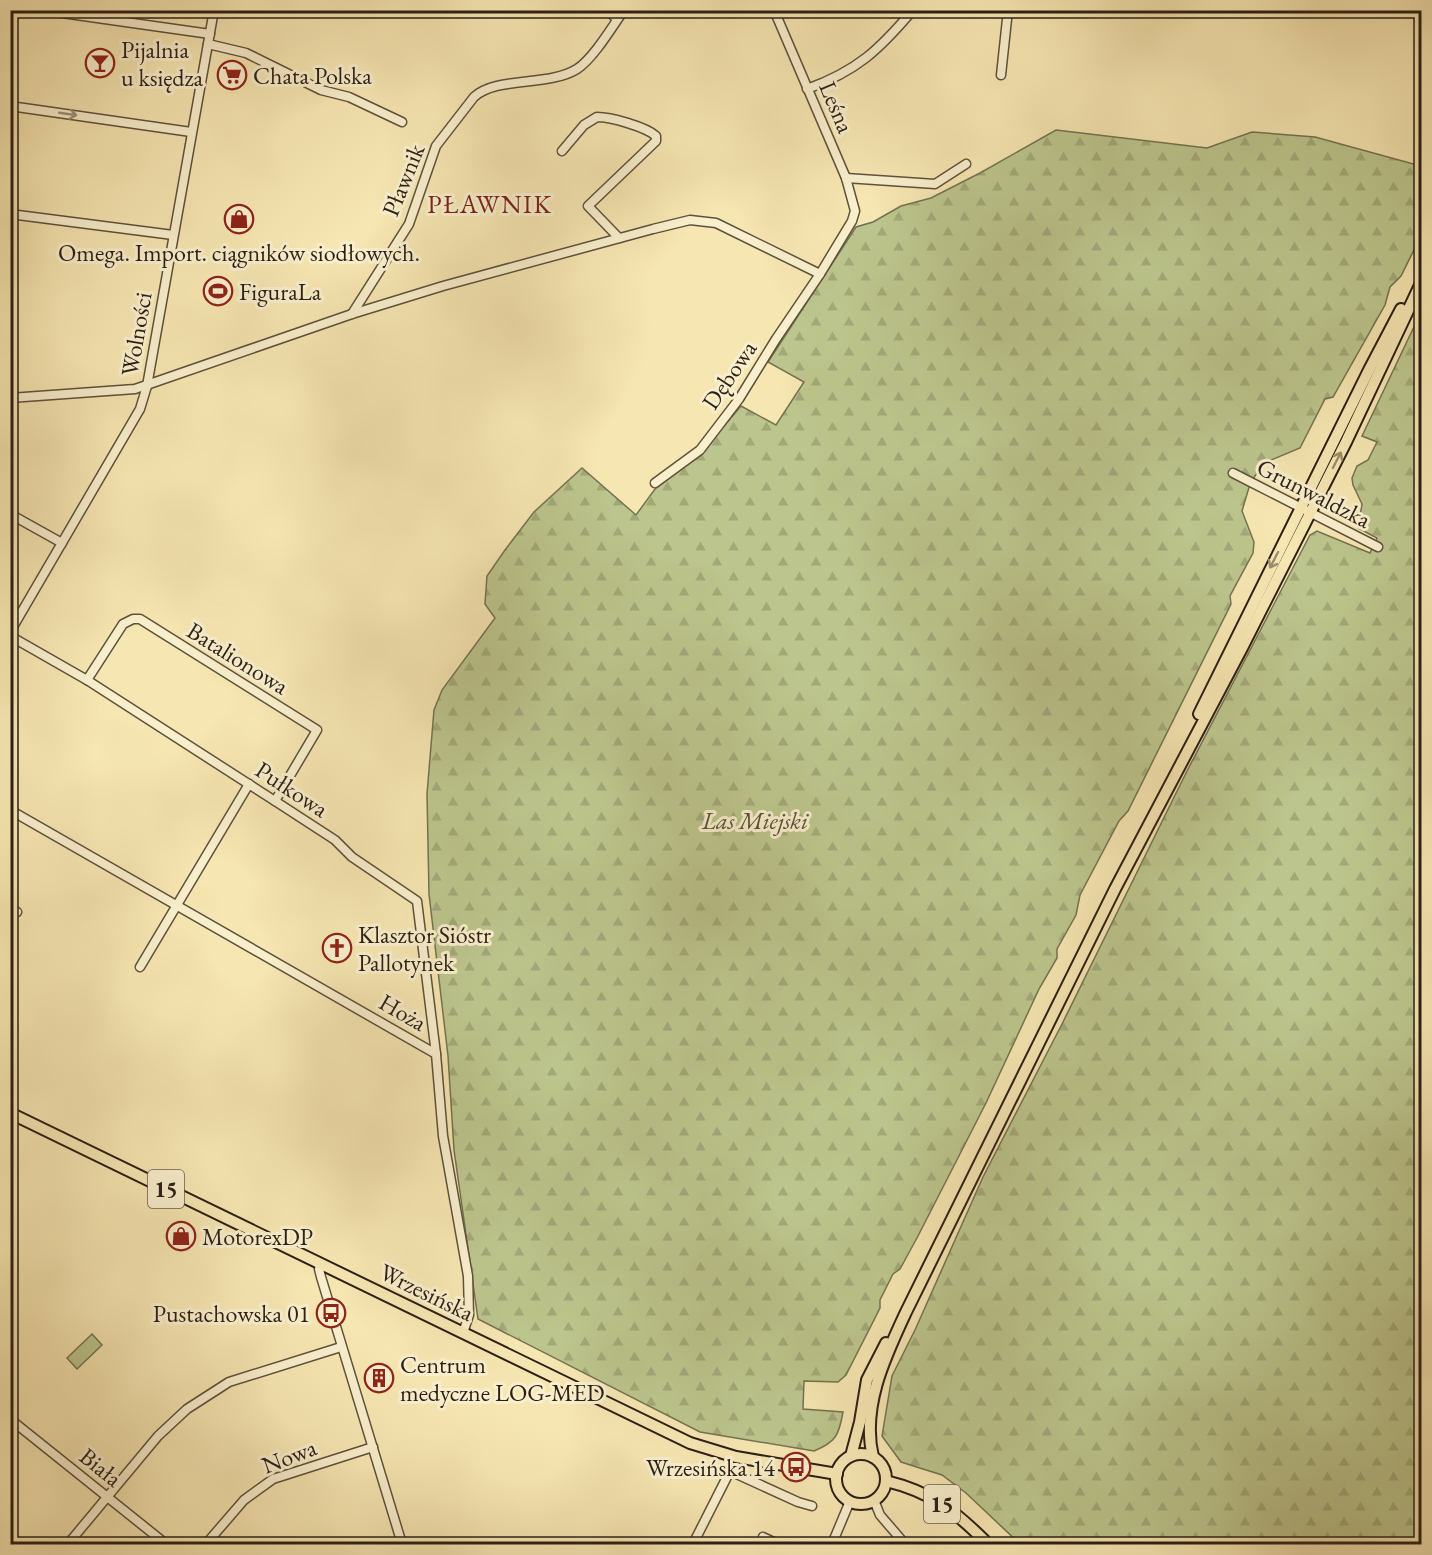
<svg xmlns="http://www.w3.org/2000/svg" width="1432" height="1555" viewBox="0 0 1432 1555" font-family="'EB Garamond',serif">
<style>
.forest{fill:url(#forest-firs);stroke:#747251;stroke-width:1.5}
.garden{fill:#bcc58d;stroke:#747251;stroke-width:1.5}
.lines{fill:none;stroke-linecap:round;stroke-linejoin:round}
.minor-casing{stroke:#5e513c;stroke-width:11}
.major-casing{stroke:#2b1f15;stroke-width:14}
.minor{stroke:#f9efcd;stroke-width:8}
.major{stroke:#f6e6b2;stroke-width:10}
.oneway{stroke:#9c917a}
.oneway2{stroke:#9b8c6b}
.labels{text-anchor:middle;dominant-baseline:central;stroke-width:6;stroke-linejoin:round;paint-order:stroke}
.shield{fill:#f9efcd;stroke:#695d4c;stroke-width:1.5}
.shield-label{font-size:22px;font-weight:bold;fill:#2b1f15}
.poi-label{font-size:24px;fill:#2b1f15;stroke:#f9efcd;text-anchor:start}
.street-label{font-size:24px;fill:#2b1f15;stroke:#f9efcd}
.park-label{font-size:24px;font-style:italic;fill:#565139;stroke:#f9efcd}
.neighbourhood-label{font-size:26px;letter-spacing:1.5px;fill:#7a1f14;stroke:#f9efcd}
</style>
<defs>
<pattern id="forest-firs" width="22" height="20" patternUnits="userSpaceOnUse" patternTransform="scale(1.5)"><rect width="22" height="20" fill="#bcc58d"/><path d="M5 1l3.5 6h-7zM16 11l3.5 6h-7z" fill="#a2a979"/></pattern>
</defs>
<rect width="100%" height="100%" fill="#f6e6b2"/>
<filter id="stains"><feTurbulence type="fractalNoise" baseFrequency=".00333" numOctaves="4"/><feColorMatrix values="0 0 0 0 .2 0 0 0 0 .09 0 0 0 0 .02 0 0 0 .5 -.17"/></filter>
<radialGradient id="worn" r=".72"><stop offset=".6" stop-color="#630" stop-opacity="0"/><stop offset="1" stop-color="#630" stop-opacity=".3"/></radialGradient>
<!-- forest -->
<path class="forest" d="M1056 130 1207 148 1252 132 1315 137 1421 166V230L1414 250 1401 276 1390 287 1385 305 1333 397 1325 399 1300 448 1264 463 1250 483 1374 546 1377 538 1358 528 1362 504 1353 485 1352 478 1357 466 1368 460 1377 442 1362 436 1421 312V1544H1020L966 1493 942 1475 901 1462 882 1436 892 1376 915 1330 983 1177 1062 1024 1187 771 1310 535 1317 531 1370 553 1373 546 1250 484 1242 511 1254 542 1253 553 1230 596 1231 604 1128 811 1119 821 1080 895 1076 915 1057 949V958L1039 989 986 1103 918 1236 900 1269 893 1274 880 1300V1308L846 1375 838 1382 804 1381 803 1409 843 1412C839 1435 836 1442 814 1451L700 1432 478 1319 454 1150 448 1056 429 894 427 794 434 710 442 690 495 618 485 604 487 576 505 550 534 512 582 468 636 515 655 489 702 452 741 406 776 425 804 382 768 362 856 227 873 222 901 206 931 198 980 173Z"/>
<!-- garden -->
<path class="garden" d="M92 1334 102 1345 77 1369 67 1358Z"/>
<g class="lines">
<!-- minor casing -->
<g class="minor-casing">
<g id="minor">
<path d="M41 10 210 34"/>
<path d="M607 10 617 19"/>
<path d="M208 44 246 53 321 90 349 97 402 122"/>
<path d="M1001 75 1008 10"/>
<path d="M807 89C857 71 879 50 913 10"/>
<path d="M10 106 191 132"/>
<path d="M562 151 584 125 597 117C611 117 646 127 656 136V141L588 206 619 238"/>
<path d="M846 178 935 184 966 164"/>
<path d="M10 214 173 235"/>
<path d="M352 314 409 224 436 146 474 97C497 76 548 87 577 69 593 59 612 27 624 10"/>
<path d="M10 398 135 389 352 314 443 286 653 229 690 220 716 223 820 274"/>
<path d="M1233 473 1378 547"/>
<path d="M655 483 700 450 739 399 776 339 820 274 852 221 855 211 846 178 774 10"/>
<path d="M10 514 62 543"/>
<path d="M10 632 140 409 147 386 214 10"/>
<path d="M10 636 87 680 275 801 335 840 352 857 417 901 436 1054 443 1136 468 1276 469 1315 463 1333"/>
<path d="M87 680 123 624 133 619H140L317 730 275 801"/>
<path d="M10 810 436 1054"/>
<path d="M10 908 17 912"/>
<path d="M140 967 249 784"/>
<path d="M321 1264 319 1269 321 1277 402 1544"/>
<path d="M10 1419 166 1544"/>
<path d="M874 1500 880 1515 905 1544"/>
<path d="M763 1537 778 1544"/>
<path d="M68 1544 158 1436 187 1409 229 1382 341 1347"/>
<path d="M206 1544 244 1500 273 1479 373 1447"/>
<path d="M693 1544 730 1471 798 1502 812 1506"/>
<path d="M832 1544 850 1501"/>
</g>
</g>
<!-- major casing -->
<g class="major-casing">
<g id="major">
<path d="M1199 714 1369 370 1401 309"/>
<path d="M10 1113 690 1443 736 1457 837 1474"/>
<circle cx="861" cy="1479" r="25"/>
<path d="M851 1456 860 1422 867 1380 886 1343"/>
<path d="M873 1457C861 1407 885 1357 906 1312L1115 889 1242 648 1346 442 1422 281"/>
<path d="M886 1481C932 1492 955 1511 988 1544"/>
</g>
</g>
<!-- minor -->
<use href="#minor" class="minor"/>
<!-- major -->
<use href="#major" class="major"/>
</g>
<!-- one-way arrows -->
<defs><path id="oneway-shaft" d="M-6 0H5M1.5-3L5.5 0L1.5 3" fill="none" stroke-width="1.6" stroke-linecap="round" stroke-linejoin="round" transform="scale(1.5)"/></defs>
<use class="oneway" href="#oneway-shaft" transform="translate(68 114) rotate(8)"/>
<g class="oneway2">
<use href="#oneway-shaft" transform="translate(1337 460) rotate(-63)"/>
<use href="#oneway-shaft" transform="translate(1274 560) rotate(117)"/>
</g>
<!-- icons -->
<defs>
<g id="bar-ring" transform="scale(1.5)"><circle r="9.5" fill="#f9efcd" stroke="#8f2418" stroke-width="1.5"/><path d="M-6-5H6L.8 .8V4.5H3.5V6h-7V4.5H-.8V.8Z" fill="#8f2418"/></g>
<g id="supermarket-ring" transform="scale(1.5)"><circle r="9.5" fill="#f9efcd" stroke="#8f2418" stroke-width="1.5"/><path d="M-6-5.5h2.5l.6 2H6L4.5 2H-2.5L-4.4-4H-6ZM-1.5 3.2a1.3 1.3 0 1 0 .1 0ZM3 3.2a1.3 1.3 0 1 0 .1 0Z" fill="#8f2418"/></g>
<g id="shop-ring" transform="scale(1.5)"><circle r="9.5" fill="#f9efcd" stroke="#8f2418" stroke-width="1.5"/><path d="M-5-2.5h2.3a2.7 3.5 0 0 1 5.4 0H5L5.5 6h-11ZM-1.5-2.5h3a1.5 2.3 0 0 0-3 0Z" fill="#8f2418"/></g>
<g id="stadium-ring" transform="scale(1.5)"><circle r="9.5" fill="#f9efcd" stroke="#8f2418" stroke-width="1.5"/><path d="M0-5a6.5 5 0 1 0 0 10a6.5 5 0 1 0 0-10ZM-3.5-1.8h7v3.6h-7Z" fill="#8f2418"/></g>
<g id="church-ring" transform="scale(1.5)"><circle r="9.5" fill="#f9efcd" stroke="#8f2418" stroke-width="1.5"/><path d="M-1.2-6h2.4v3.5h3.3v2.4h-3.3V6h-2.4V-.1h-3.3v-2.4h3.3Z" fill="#8f2418"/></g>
<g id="bus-ring" transform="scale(1.5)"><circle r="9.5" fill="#f9efcd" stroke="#8f2418" stroke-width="1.5"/><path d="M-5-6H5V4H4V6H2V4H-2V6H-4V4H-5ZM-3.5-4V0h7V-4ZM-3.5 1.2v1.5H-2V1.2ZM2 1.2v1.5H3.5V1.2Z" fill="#8f2418"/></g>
<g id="building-ring" transform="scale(1.5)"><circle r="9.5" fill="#f9efcd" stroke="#8f2418" stroke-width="1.5"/><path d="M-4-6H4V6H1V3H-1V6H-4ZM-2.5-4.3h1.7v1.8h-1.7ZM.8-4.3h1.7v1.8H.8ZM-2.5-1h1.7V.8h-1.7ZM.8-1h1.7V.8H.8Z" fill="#8f2418"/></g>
</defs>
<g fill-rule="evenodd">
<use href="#bar-ring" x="100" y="63"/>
<use href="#supermarket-ring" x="232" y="75"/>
<use href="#shop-ring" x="239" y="219"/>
<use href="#stadium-ring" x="218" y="291"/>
<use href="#church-ring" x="337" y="948"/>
<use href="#shop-ring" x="181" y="1236"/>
<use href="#bus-ring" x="331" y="1313"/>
<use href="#building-ring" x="379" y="1378"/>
<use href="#bus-ring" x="796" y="1467"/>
</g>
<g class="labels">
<!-- shield labels -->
<g class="shield">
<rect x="148" y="1170" width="36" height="38" rx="4.5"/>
<rect x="924" y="1485" width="36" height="38" rx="4.5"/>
</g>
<g class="shield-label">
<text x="166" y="1189">15</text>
<text x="942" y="1504">15</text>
</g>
<!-- poi labels -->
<g class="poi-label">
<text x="121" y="49">Pijalnia<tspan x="121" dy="28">u księdza</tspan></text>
<text x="253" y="75">Chata Polska</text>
<text x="239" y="252" text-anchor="middle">Omega. Import. ciągników siodłowych.</text>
<text x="239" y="291">FiguraLa</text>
<text x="358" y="934">Klasztor Sióstr<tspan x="358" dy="28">Pallotynek</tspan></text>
<text x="202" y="1236">MotorexDP</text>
<text x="310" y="1313" text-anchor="end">Pustachowska 01</text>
<text x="400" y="1364">Centrum<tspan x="400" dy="28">medyczne LOG-MED</tspan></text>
<text x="775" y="1467" text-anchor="end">Wrzesińska 14</text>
</g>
<!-- street labels -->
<g class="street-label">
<text transform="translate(837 107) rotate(67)">Leśna</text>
<text transform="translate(403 180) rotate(-68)">Pławnik</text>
<text transform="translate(136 334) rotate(-80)">Wolności</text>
<text transform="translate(729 375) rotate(-56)">Dębowa</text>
<text transform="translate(1314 493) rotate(27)">Grunwaldzka</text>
<text transform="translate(238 658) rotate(32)">Batalionowa</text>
<text transform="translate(292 789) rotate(33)">Pułkowa</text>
<text transform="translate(403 1012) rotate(30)">Hoża</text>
<text transform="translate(427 1292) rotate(26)">Wrzesińska</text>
<text transform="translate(289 1456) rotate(-21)">Nowa</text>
<text transform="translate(101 1467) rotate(39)">Biała</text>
</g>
<!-- park labels -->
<g class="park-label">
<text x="755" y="820">Las Miejski</text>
</g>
<!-- neighbourhood labels -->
<g class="neighbourhood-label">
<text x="490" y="204">PŁAWNIK</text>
</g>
</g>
<!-- margin -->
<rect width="1432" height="1555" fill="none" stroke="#f6e6b2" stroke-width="36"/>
<rect x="12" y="12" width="1408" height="1531" fill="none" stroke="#2b1f15" stroke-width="3"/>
<rect x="18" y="18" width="1396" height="1519" fill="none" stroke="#2b1f15" stroke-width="1.5"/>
<rect width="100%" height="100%" filter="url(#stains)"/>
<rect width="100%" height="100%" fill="url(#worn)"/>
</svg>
